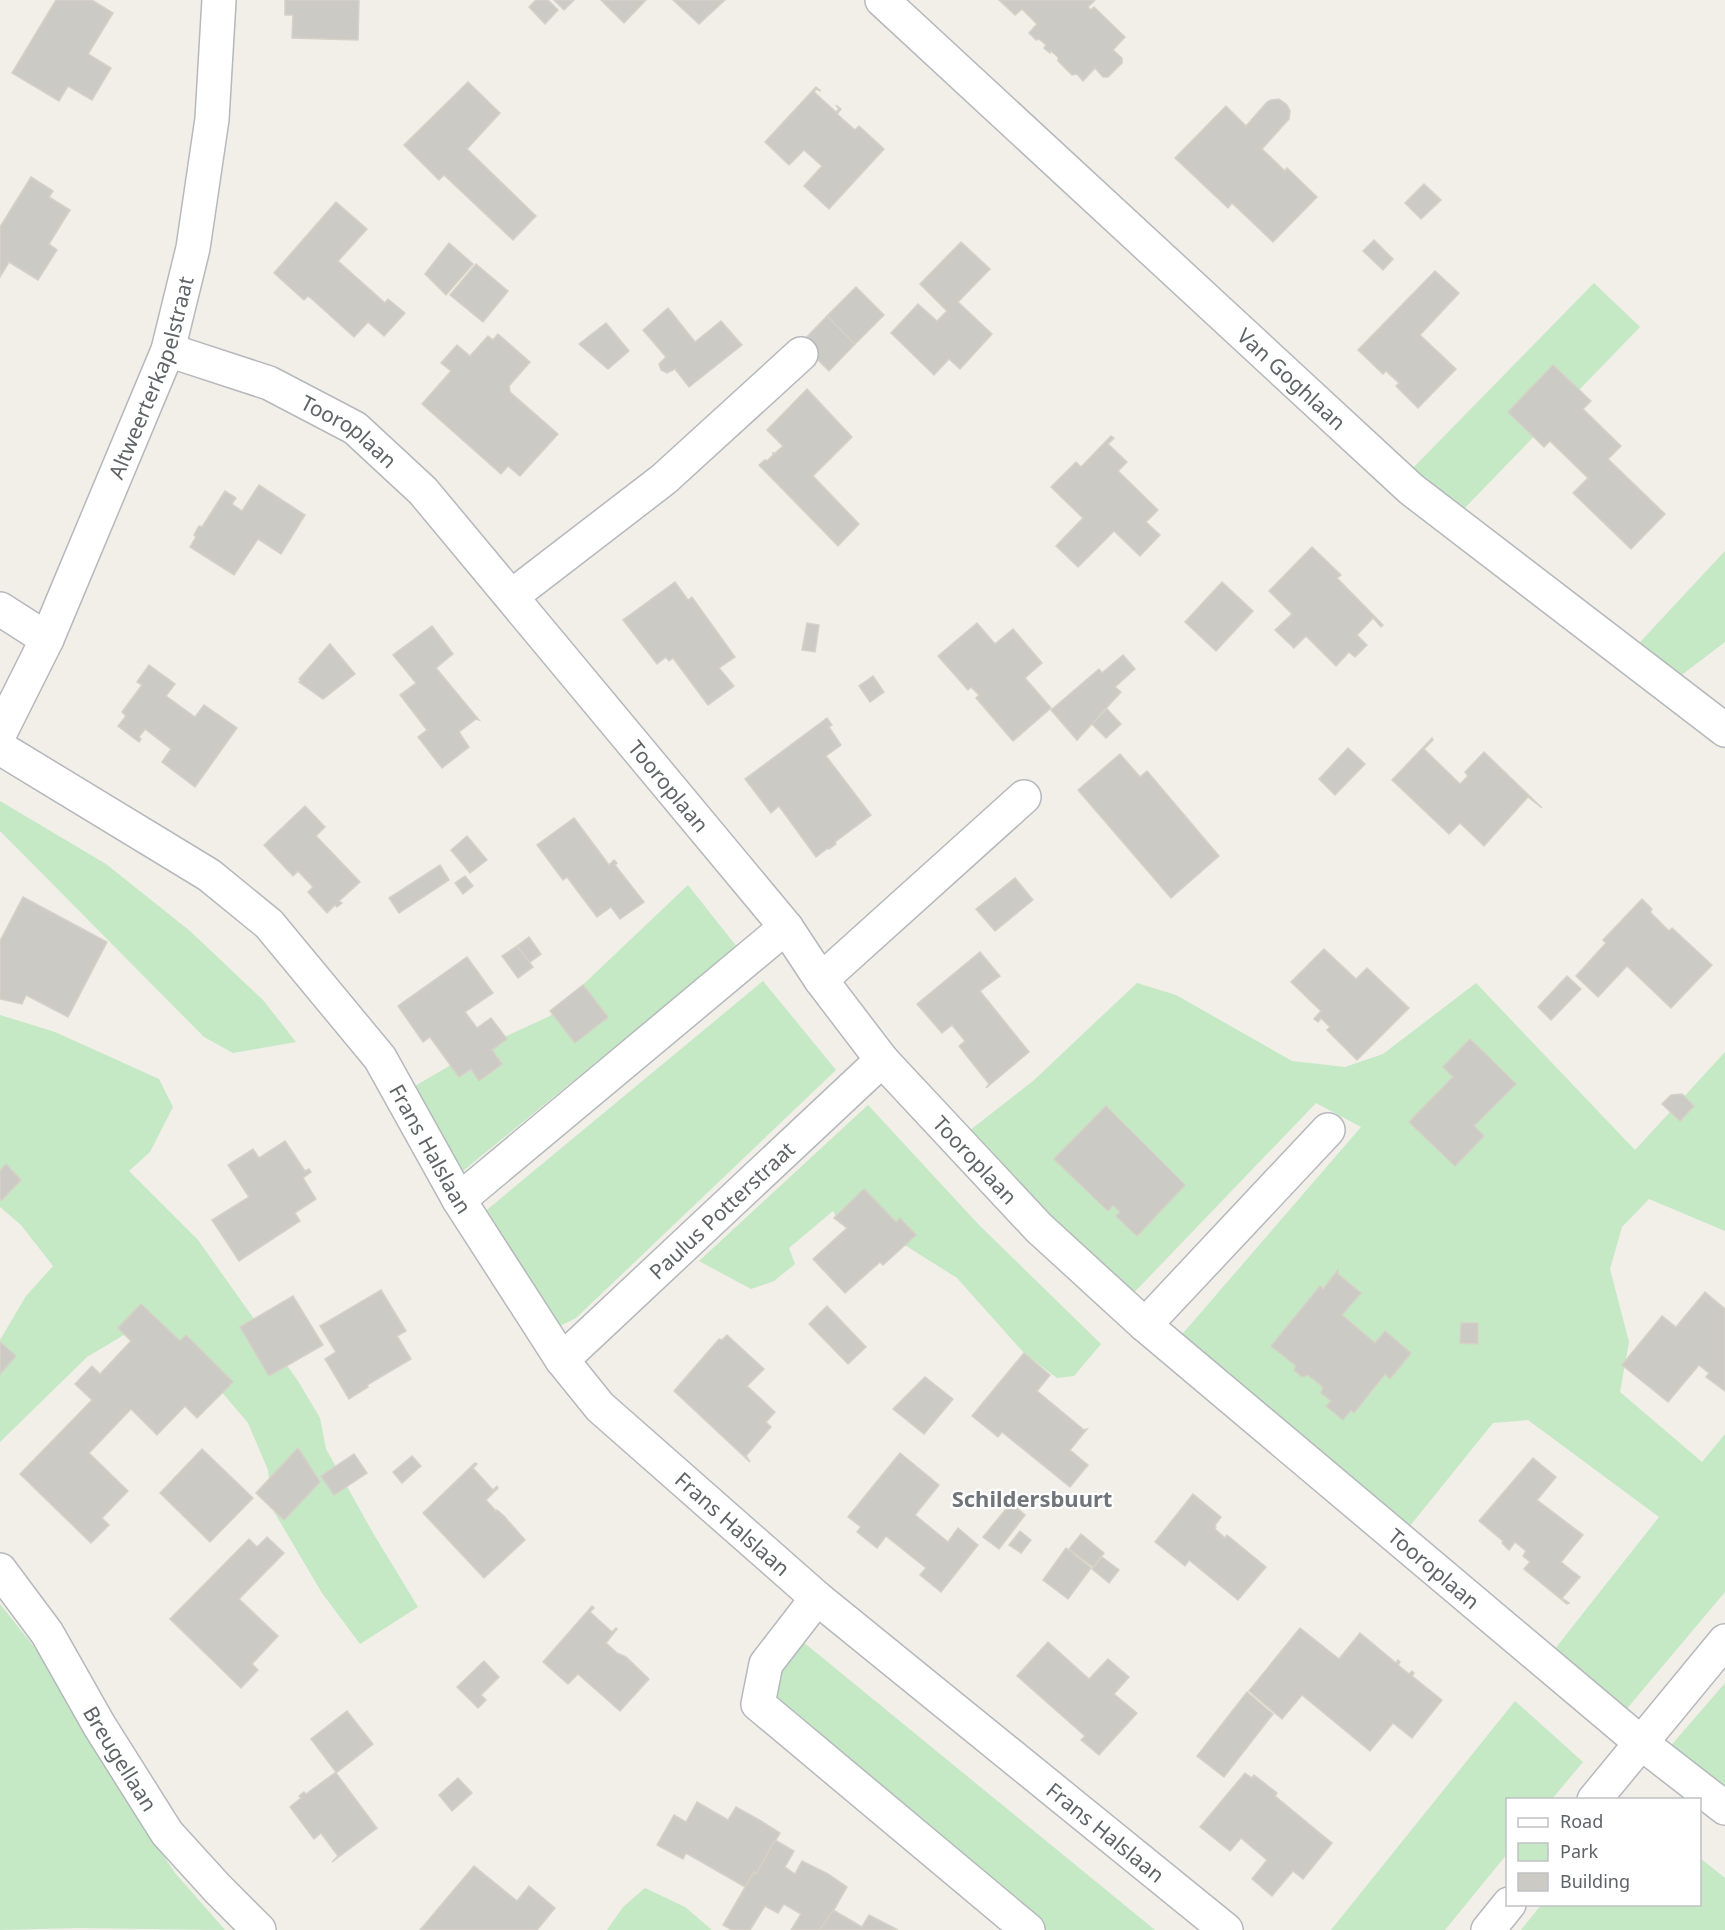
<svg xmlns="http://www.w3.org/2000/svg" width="1725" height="1930" viewBox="0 0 1725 1930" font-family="'Noto Sans',sans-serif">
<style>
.green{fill:#c5e8c5}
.building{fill:#cccac5;stroke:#d6d1c6;stroke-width:1.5}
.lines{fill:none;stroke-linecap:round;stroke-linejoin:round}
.street-casing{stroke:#b5b8bc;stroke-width:36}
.street{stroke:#fff;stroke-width:33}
.labels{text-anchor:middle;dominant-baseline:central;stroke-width:4.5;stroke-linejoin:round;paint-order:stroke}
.street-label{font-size:21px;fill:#5f6368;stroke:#fff}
.neighbourhood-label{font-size:22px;font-weight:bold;fill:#70757a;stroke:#fff}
</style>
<rect width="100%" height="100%" fill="#f1efe8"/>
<!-- green -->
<g class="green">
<path d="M1594 283 1640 327 1457 516 1407 474Z"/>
<path d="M1725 551V642L1671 683 1629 654Z"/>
<path d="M0 801 106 864 190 931 263 1000 296 1042 233 1053 204 1037 0 831Z"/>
<path d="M688 885 737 947 458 1175 403 1093 478 1049 550 1016Z"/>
<path d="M763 981 836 1070 576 1318 554 1329 477 1218Z"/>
<path d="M1137 983 1176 995 1292 1061 1345 1067 1383 1054 1476 983 1635 1150 1725 1052V1231L1649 1199 1622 1227 1610 1269 1629 1342 1620 1392 1702 1462 1725 1434V1592L1614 1724 1543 1664 1659 1517 1528 1420 1493 1423 1397 1542 1172 1346 1361 1127 1316 1103 1125 1302 960 1138 1033 1081Z"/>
<path d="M0 1015 55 1032 159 1079 173 1107 150 1152 129 1171 198 1240 298 1381 320 1418 326 1449 373 1533 418 1607 360 1644 322 1593 273 1510 268 1470 248 1423 209 1377 129 1332 87 1357 0 1442V1340L26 1296 53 1266 21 1225 0 1207Z"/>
<path d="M868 1105 979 1225 1101 1344 1074 1376 1057 1378 1024 1353 957 1278 865 1220 840 1224 833 1211 789 1248 795 1264 774 1281 751 1289 699 1261Z"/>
<path d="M0 1604 43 1658 106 1768 175 1873 225 1930 79 1928 0 1930Z"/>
<path d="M802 1641 1155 1930H1030L759 1691Z"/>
<path d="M1725 1683V1802L1662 1756Z"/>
<path d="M1515 1701 1583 1762 1552 1799 1508 1800 1507 1854 1445 1930H1331Z"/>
<path d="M1700 1858 1725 1878V1930H1521L1541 1905 1700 1904Z"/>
<path d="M645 1888 685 1907 712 1930H607L623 1907Z"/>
</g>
<!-- building -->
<g class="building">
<path d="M56 0H92L113 13 88 54 111 68 92 100 68 86 59 101 12 73Z"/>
<path d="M285 0H359L358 40 292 38 293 15H285Z"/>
<path d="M536 0H548L558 10 545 24 529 7Z"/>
<path d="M554 0H574L564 10Z"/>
<path d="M601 0H646L624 23Z"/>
<path d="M673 0H725L699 24Z"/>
<path d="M999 0H1095L1088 7 1091 10 1094 7 1125 37 1113 50 1122 58V63L1108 77H1103L1095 68 1083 81 1077 74 1072 75 1058 61V57L1051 51 1050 53 1044 48 1046 45 1039 39 1036 40 1029 33 1037 24 1022 9 1015 15Z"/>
<path d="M468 82 500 113 467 149 536 216 513 240 444 175 439 180 404 145Z"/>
<path d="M816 87 821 91 816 89 814 92 836 112 839 109 836 105 841 109 837 114 855 130 859 126 884 149 829 209 804 186 822 166 804 150 789 165 765 142Z"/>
<path d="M1279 99 1287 105 1290 111 1289 119 1262 149 1285 171 1287 168 1317 197 1273 242 1232 203 1228 208 1175 158 1226 106 1246 126 1267 102 1271 100Z"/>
<path d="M31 177 53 191 49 197 70 210 49 244 57 250 38 280 9 262 0 277V227Z"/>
<path d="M1424 184 1441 200 1421 219 1405 203Z"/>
<path d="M336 202 367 229 338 261 385 303 388 299 405 313 384 336 368 322 354 337 313 300 308 296 304 300 274 273Z"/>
<path d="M1374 240 1393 259 1383 270 1363 251Z"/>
<path d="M961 242 990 269 958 302 992 334 960 369 949 359 934 375 891 333 918 304 937 321 947 311 920 284Z"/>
<path d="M449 243 473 264 446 295 425 274Z"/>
<path d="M476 264 508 291 483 322 450 295Z"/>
<path d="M1435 271 1459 293 1420 335 1456 369 1418 408 1396 386 1399 383 1386 371 1383 374 1358 350Z"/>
<path d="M856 287 884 315 855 344 827 316Z"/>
<path d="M668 308 695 342 721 321 742 345 689 387 675 369 667 373 661 370 659 364 666 357 643 330Z"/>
<path d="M827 316 855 344 829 371 801 343Z"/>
<path d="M606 323 629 351 608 369 579 344Z"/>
<path d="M498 334 530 362 509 386 510 392 558 434 520 476 508 466 501 474 422 404 451 371 441 363 457 345 470 356 488 336 493 340Z"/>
<path d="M1553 365 1591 401 1583 409 1621 446 1608 459 1665 514 1631 549 1573 493 1588 478 1550 441 1544 447 1508 412Z"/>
<path d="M807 389 852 437 813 476 859 524 838 546 759 465 765 460 767 461 773 455V452L774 454 783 446 767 430Z"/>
<path d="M1111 436 1114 438 1108 444 1127 462 1118 471 1158 510 1146 522 1160 535 1140 556 1114 531 1078 567 1056 546 1083 518 1051 487 1076 462 1081 467Z"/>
<path d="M259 485 305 515 281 554 258 539 234 575 190 547 196 537 194 535 199 526 202 527 225 491 236 498 232 504 242 511Z"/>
<path d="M1312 547 1341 575 1337 578 1383 625 1381 627 1373 618 1357 635 1367 645 1355 657 1349 652 1336 666 1306 636 1294 648 1275 630 1292 614 1269 591Z"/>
<path d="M675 582 688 600 692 597 735 657 719 668 734 686 708 705 673 658 669 661 666 657 657 664 623 620Z"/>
<path d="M1222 582 1253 611 1216 651 1185 622Z"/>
<path d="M807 623 819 625 815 652 802 650Z"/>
<path d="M977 623 995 644 1013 629 1042 663 1025 678 1051 708 1013 741 976 698 979 695 971 687 968 690 938 656Z"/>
<path d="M432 626 453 654 436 668 479 720 476 719 459 732 469 747 442 768 418 737 427 730 400 695 416 683 393 655Z"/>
<path d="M330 644 355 674 323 699 299 682 301 681 299 679Z"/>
<path d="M1123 655 1135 669 1115 687 1121 692 1077 740 1051 710 1099 669 1102 673Z"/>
<path d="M149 665 175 684 166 696 195 717 204 705 237 728 195 787 162 762 171 749 145 729 139 737 141 739 139 742 118 726 126 716 122 712 142 685 137 682Z"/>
<path d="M873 676 884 692 870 702 859 686Z"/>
<path d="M1107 709 1121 724 1106 738 1092 724Z"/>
<path d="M827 718 832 725 829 727 841 745 826 756 871 815 835 842 836 844 829 849 828 848 816 857 779 806 771 813 745 779Z"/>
<path d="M1432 738 1433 740 1424 749 1460 784 1468 776 1465 772 1484 752 1542 808 1528 797 1484 846 1460 823 1449 834 1392 780Z"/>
<path d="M1348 748 1365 764 1335 795 1319 779Z"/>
<path d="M1120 754 1140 777 1147 771 1219 856 1171 898 1078 790Z"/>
<path d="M305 806 325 827 316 836 360 882 339 901 342 903 337 907 335 905 327 913 308 892 313 887 298 871 293 876 264 845Z"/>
<path d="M574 818 609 865 614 860 617 863 615 865 644 902 620 919 611 907 597 917 567 877 563 880 537 845Z"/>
<path d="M467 836 487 860 470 873 451 850Z"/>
<path d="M440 865 449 880 399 913 389 898Z"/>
<path d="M465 876 473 886 463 894 455 883Z"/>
<path d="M1015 878 1033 900 995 931 976 909Z"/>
<path d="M23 897 107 942 68 1017 26 995 22 1004 0 999V941Z"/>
<path d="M1642 899 1652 909 1650 912 1669 931 1672 928 1712 965 1671 1008 1627 966 1598 997 1576 976 1606 943 1603 940Z"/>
<path d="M529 937 541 954 529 963 517 946Z"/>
<path d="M517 946 533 967 518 978 502 956Z"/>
<path d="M1324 949 1356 979 1367 968 1409 1008 1357 1060 1327 1030 1330 1027 1321 1018 1318 1022 1314 1019 1321 1011 1291 982Z"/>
<path d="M980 952 1000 976 980 991 1029 1052 986 1088 989 1084 959 1046 965 1041 952 1025 942 1033 917 1004Z"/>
<path d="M467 957 493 993 465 1012 477 1028 491 1018 507 1039 492 1050 502 1064 479 1081 471 1069 459 1077 430 1037 423 1042 398 1006Z"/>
<path d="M1567 976 1581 989 1551 1020 1538 1007Z"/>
<path d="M583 985 608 1017 575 1043 550 1011Z"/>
<path d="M1470 1039 1516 1084 1474 1126 1484 1136 1455 1166 1409 1122 1453 1077 1443 1067Z"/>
<path d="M1682 1094 1694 1106 1680 1121 1662 1104 1671 1095Z"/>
<path d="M1106 1106 1185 1185 1137 1236 1116 1216 1120 1212 1113 1205 1108 1211 1054 1159Z"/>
<path d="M285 1141 305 1171 309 1169 311 1172 303 1178 316 1199 295 1213 300 1221 239 1261 212 1220 249 1197 228 1165 253 1149 259 1158Z"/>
<path d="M6 1164 21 1180 2 1200 0 1199V1171Z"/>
<path d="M864 1189 896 1222 900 1218 916 1235 883 1265 880 1262 845 1293 813 1259 847 1228 834 1218Z"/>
<path d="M1338 1270V1274L1361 1293 1342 1315 1375 1343 1385 1331 1411 1353 1390 1379 1385 1374 1354 1413 1351 1410 1343 1420 1326 1406 1331 1401 1321 1393 1323 1387 1308 1375 1302 1377 1294 1370 1296 1366 1271 1346 1320 1286 1323 1289Z"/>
<path d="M381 1290 406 1331 397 1336 411 1359 367 1385 368 1387 349 1399 325 1359 336 1352 320 1326Z"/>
<path d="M1705 1292 1725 1309V1391L1706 1377 1709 1373 1699 1365 1668 1402 1622 1365 1662 1316 1676 1327Z"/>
<path d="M293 1296 323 1345 269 1376 240 1327Z"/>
<path d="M141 1304 180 1341 186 1335 233 1382 197 1418 185 1406 157 1435 131 1409 89 1453 128 1491 102 1518 109 1525 91 1543 20 1474 92 1400 75 1384 92 1366 100 1374 131 1341 118 1328Z"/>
<path d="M827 1306 866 1347 848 1364 809 1324Z"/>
<path d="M1461 1323H1478V1344L1460 1343Z"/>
<path d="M727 1335 764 1369 747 1386 775 1412 766 1422 771 1427 746 1456 750 1462 674 1391 719 1339 722 1340Z"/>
<path d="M0 1342 16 1356 0 1374Z"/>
<path d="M1024 1353 1050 1375 1037 1391 1084 1430 1087 1429 1070 1450 1088 1465 1070 1487 1002 1432 998 1437 972 1416Z"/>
<path d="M925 1377 953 1399 924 1434 893 1409Z"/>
<path d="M298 1448 320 1482 284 1520 256 1493Z"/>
<path d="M202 1449 253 1498 210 1542 160 1493Z"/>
<path d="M900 1453 939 1485 915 1515 948 1542 958 1528 978 1545 941 1592 920 1575 926 1568 886 1536 877 1548 857 1532 861 1527 848 1517Z"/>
<path d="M354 1454 367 1473 334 1495 321 1476Z"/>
<path d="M412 1456 421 1466 402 1483 393 1472Z"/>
<path d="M1533 1458 1556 1477 1537 1500 1583 1535 1561 1562 1580 1577 1562 1598 1569 1603 1567 1604 1524 1569 1530 1562 1523 1556 1526 1551 1515 1542 1509 1550 1502 1543 1503 1541 1479 1521Z"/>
<path d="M475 1463 477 1464 473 1468 493 1490 497 1486 498 1488 486 1500 496 1511 497 1510 504 1516 525 1540 484 1578 423 1513Z"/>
<path d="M1193 1494 1221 1517 1215 1525 1216 1527 1215 1529 1225 1538 1227 1535 1266 1567 1238 1600 1189 1560 1185 1566 1155 1542Z"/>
<path d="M1011 1503 1025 1515 999 1549 983 1537Z"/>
<path d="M1020 1531 1031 1540 1021 1553 1009 1545Z"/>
<path d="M1081 1534 1104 1553 1093 1567 1069 1549Z"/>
<path d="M267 1537 284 1553 239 1599 278 1636 252 1664 258 1670 241 1688 170 1619 249 1539 257 1547Z"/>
<path d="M1066 1548 1091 1568 1068 1599 1043 1580Z"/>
<path d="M1102 1557 1119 1570 1109 1583 1092 1569Z"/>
<path d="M592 1606 594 1608 590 1612 612 1632 616 1628 617 1629 606 1643 617 1653 626 1657 649 1679 620 1711 578 1674 568 1684 543 1662Z"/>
<path d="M1300 1628 1339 1659 1360 1633 1396 1663 1398 1660 1400 1662 1398 1665 1409 1674 1412 1671 1414 1673 1412 1676 1442 1700 1412 1738 1393 1723 1370 1751 1302 1695 1282 1719 1249 1691Z"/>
<path d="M1048 1642 1089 1679 1108 1659 1129 1677 1114 1694 1137 1713 1099 1755 1081 1740 1085 1736 1017 1676Z"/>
<path d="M484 1661 499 1677 481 1695 486 1700 478 1708 457 1687Z"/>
<path d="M1247 1692 1273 1714 1224 1777 1197 1756Z"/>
<path d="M347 1711 373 1744 336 1773 377 1828 332 1862 338 1856 321 1833 314 1839 290 1807 301 1798 299 1796 304 1792 306 1794 336 1772 311 1739Z"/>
<path d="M1245 1773 1252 1778 1254 1775 1277 1793 1275 1796 1332 1843 1303 1879 1293 1871 1272 1896 1252 1879 1267 1860 1241 1838 1230 1851 1200 1827Z"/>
<path d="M458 1778 472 1793 452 1811 439 1795Z"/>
<path d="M697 1802 728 1820 736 1807 761 1821 780 1833 756 1874 754 1872 745 1887 686 1853 683 1859 657 1845 674 1815 686 1822Z"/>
<path d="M775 1840 794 1851 785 1867 795 1874 802 1861 828 1874 847 1887 823 1929 821 1927 820 1930H791L801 1914 784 1904 778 1913 765 1906 750 1930H732L723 1925 754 1872 756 1874Z"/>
<path d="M474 1866 517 1901 529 1886 555 1908 537 1930H420Z"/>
<path d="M833 1910 862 1927 869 1915 898 1930H820Z"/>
</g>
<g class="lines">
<!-- street casing -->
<g class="street-casing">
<g id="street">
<path id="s1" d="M882 0 1411 489 1725 730"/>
<path id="s2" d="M168 350 269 383 355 428 423 491 786 927 821 980 882 1060 1039 1228 1145 1325 1640 1742 1725 1808"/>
<path d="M512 596 664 479 801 354"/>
<path d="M0 609 47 639"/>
<path id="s3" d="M0 733 47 639 168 350 193 248 212 119 219 0"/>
<path id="s4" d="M0 748 209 875 269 924 380 1058 459 1200 562 1360 600 1407 817 1598 1226 1930"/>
<path d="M821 980 1024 797"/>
<path d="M459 1200 786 927"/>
<path d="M1145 1325 1328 1130"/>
<path id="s5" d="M562 1360 882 1060"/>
<path id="s6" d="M0 1570 47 1633 99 1725 167 1833 218 1889 259 1930"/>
<path d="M817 1598 766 1664 758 1704 1028 1930"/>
<path d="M1594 1800 1725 1641"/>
<path d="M1488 1930 1509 1904"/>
</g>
</g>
<!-- street -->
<use href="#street" class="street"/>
</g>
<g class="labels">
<!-- street labels -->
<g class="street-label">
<text stroke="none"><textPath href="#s3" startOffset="387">Altweerterkapelstraat</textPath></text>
<text stroke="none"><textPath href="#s1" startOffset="558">Van Goghlaan</textPath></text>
<text stroke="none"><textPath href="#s2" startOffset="200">Tooroplaan</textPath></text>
<text stroke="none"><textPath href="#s2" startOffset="680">Tooroplaan</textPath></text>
<text stroke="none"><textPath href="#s4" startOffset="600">Frans Halslaan</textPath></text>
<text stroke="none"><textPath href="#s2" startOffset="1164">Tooroplaan</textPath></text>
<text stroke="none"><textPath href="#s5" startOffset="219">Paulus Potterstraat</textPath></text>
<text stroke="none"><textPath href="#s4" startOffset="1086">Frans Halslaan</textPath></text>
<text stroke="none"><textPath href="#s2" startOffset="1779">Tooroplaan</textPath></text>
<text stroke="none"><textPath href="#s6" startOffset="224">Breugellaan</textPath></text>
<text stroke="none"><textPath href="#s4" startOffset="1570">Frans Halslaan</textPath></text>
</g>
<!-- neighbourhood labels -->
<g class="neighbourhood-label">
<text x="1032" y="1498">Schildersbuurt</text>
</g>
</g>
<!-- legend -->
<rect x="1506" y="1798" width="195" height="108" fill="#ffffff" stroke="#bfc1c3" stroke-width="1.5"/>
<rect x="1518" y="1818" width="30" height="9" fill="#ffffff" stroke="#bfc1c3" stroke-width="1.5"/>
<text x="1560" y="1828" font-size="18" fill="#5f6368">Road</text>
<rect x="1518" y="1843" width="30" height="18" fill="#c5e8c5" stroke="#bfc1c3" stroke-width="1.5"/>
<text x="1560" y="1858" font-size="18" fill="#5f6368">Park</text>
<rect x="1518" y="1873" width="30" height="18" fill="#cccac5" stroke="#bfc1c3" stroke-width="1.5"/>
<text x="1560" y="1888" font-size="18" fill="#5f6368">Building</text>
</svg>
